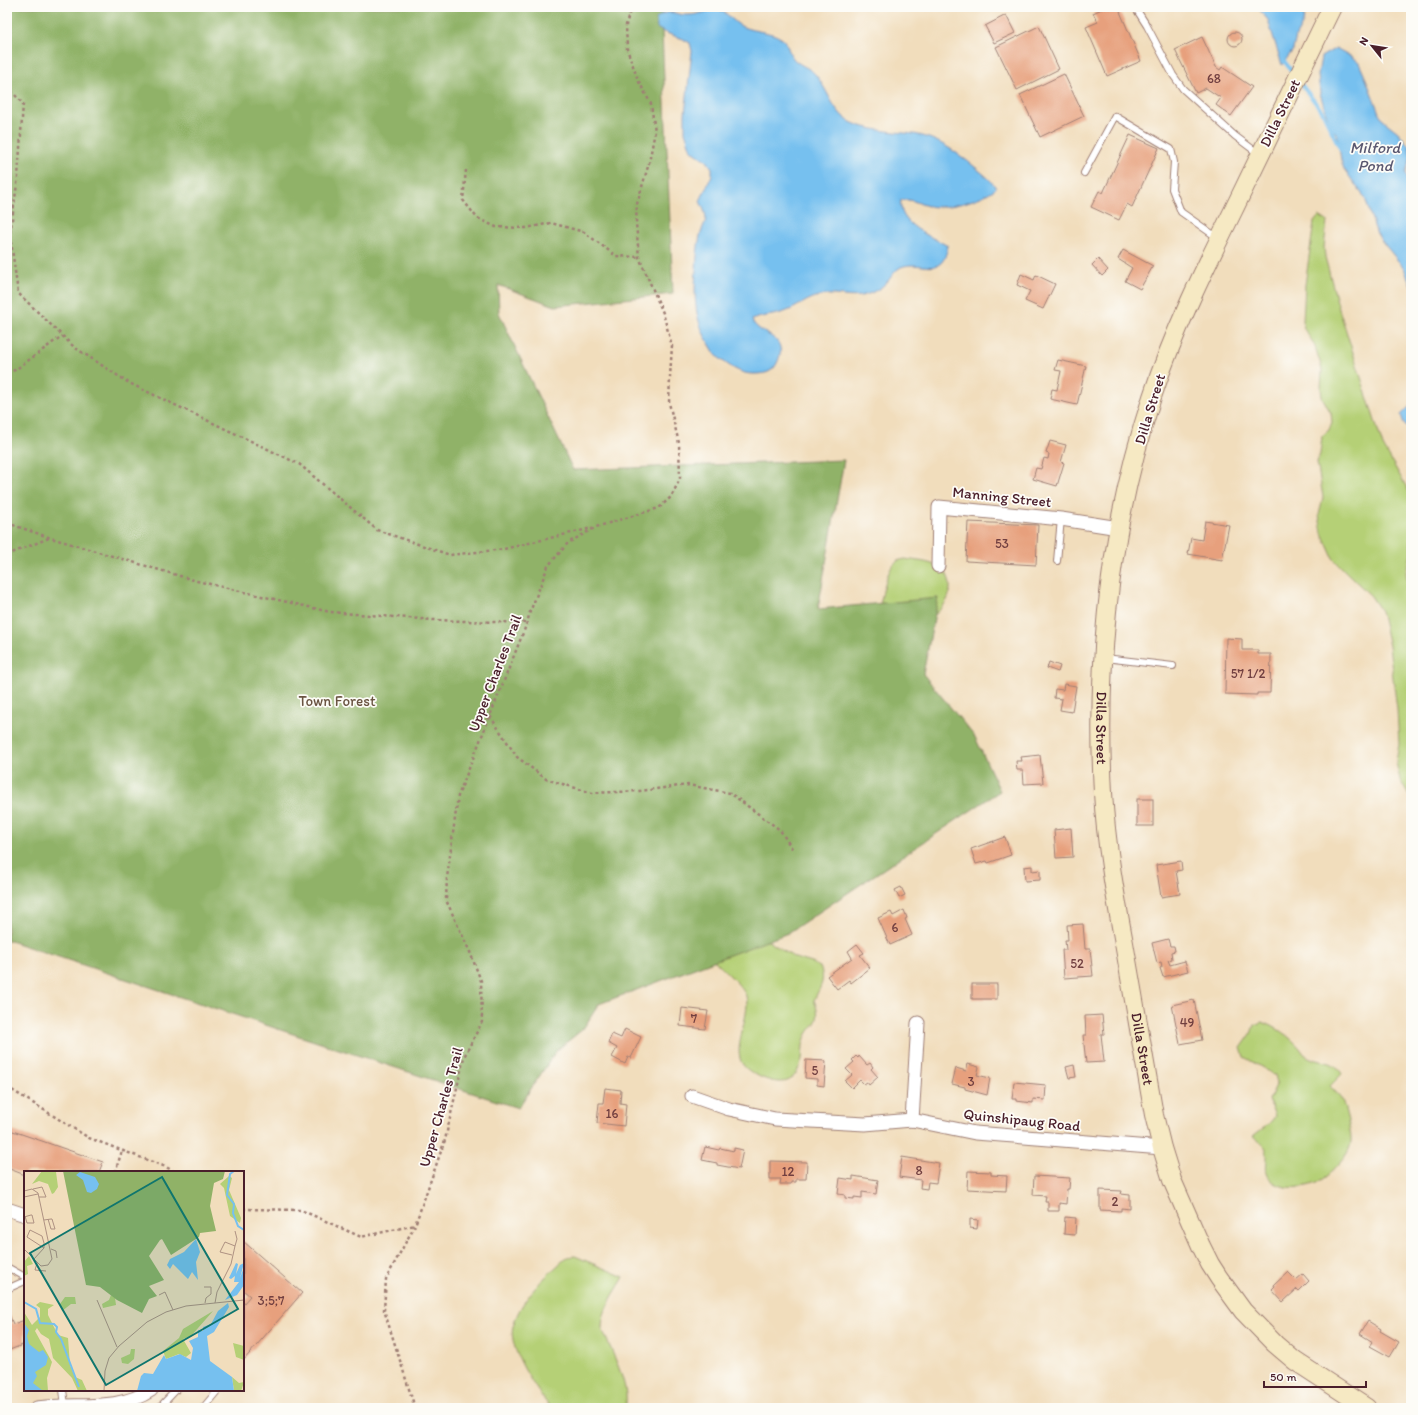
<svg xmlns="http://www.w3.org/2000/svg" width="1418" height="1415" viewBox="0 0 1418 1415" font-family="Itim,sans-serif">
<style>
.green{fill:#b5d076;stroke:#807850}
.forest{fill:#90b267;stroke:#6d6849}
.water{fill:#76c0ef;stroke:#60708d}
.lines{fill:none;stroke-linecap:round;stroke-linejoin:round}
.stream{stroke:#76c0ef;stroke-width:4}
.building{fill:#e7a07d}
.service-casing{stroke:#9e7e74;stroke-width:8}
.minor-casing{stroke:#9e7e74;stroke-width:15}
.secondary-casing{stroke:#9e7e74;stroke-width:20}
.path{stroke:#9e7e74;stroke-width:2.5;stroke-dasharray:3 3;stroke-linecap:butt}
.service{stroke:#fff;stroke-width:6}
.minor{stroke:#fff;stroke-width:13}
.secondary{stroke:#f6e9c3;stroke-width:18}
.labels{text-anchor:middle;dominant-baseline:central;stroke-width:3.5;stroke-linejoin:round;paint-order:stroke}
.number-label{font-size:13px;fill:#713f40}
.street-label{font-size:15px;fill:#4a1f2b;stroke:#fdfcf7}
.park-label{font-size:15px;fill:#6a5442;stroke:#fdfcf7}
.water-label{font-size:16px;font-style:italic;fill:#595770;stroke:#fdfcf7}
.inset-river{fill:none;stroke:#76c0ef;stroke-width:2}
.inset-road{fill:none;stroke:#ae9182;stroke-width:1}
.view{fill:#0f766e;fill-opacity:0.15;stroke:#0f766e;stroke-width:2}
.inset-edge{fill:none;stroke:#4a1f2b;stroke-width:2}
</style>
<rect width="100%" height="100%" fill="#fdfcf7"/>
<filter id="ink" filterUnits="userSpaceOnUse"><feTurbulence type="fractalNoise" baseFrequency=".025" numOctaves="2"/><feDisplacementMap in="SourceGraphic" scale="8" xChannelSelector="R" yChannelSelector="G"/><feConvolveMatrix kernelMatrix="1 2 1 2 8 2 1 2 1" color-interpolation-filters="sRGB"/></filter>
<filter id="wash" filterUnits="userSpaceOnUse"><feTurbulence type="fractalNoise" baseFrequency=".012" numOctaves="4" result="noise"/><feDisplacementMap in="SourceGraphic" scale="16" xChannelSelector="R" yChannelSelector="G"/><feGaussianBlur stdDeviation="0.9" result="paint"/><feColorMatrix in="noise" values="0 0 0 0 0 0 0 0 0 0 0 0 0 0 0 0 0 1.4 0 .05"/><feComposite in="paint" operator="in"/></filter>
<g filter="url(#wash)">
<rect width="100%" height="100%" fill="#f1ddbc"/>
<!-- green -->
<g class="green">
<path d="M1319 216 1327 221 1324 248 1325 257 1339 309 1383 446 1411 495V555L1406 572 1407 580 1411 582V797L1409 796 1400 780 1396 762 1399 744 1397 709 1389 646 1381 611 1371 596 1345 571 1333 558 1322 533 1319 515 1323 497 1317 462 1320 454 1322 436 1329 430 1332 422 1331 413 1322 397 1321 389 1322 370 1320 362 1314 344 1304 329 1303 321 1305 285 1314 222Z"/>
<path d="M905 559C916 561 928 561 939 567 950 572 953 589 947 600 942 609 932 618 924 626L877 620C880 607 885 570 896 562 898 560 902 560 905 559Z"/>
<path d="M757 934 795 958 812 963 820 967C826 981 820 987 814 1000 824 1026 810 1022 804 1041 802 1047 803 1054 802 1059 800 1067 795 1079 787 1081 774 1085 756 1076 747 1069 727 1054 752 1017 746 996 743 986 720 967 712 958Z"/>
<path d="M1262 1022C1275 1026 1289 1036 1299 1047 1302 1050 1303 1054 1307 1056 1321 1065 1332 1057 1342 1074L1330 1086C1333 1090 1340 1095 1342 1100 1345 1107 1352 1135 1351 1142 1350 1156 1328 1177 1316 1183 1305 1188 1285 1190 1275 1183 1260 1173 1270 1162 1266 1149 1264 1144 1257 1140 1253 1136 1261 1129 1270 1125 1275 1116L1269 1100 1277 1083 1275 1075 1244 1057 1241 1048 1251 1034 1254 1025Z"/>
<path d="M575 1256 624 1277C615 1293 602 1309 602 1328 609 1347 632 1388 625 1408H551C537 1392 507 1348 513 1326 521 1298 546 1276 567 1257Z"/>
</g>
<!-- forest -->
<path class="forest" d="M7 7H661L673 294 555 306 498 285 499 313 573 470 844 460 818 609 938 598 923 674 975 737 1000 791 788 933 599 1004 583 1029 557 1050 518 1108 7 940Z"/>
<!-- water -->
<g class="water">
<path d="M1257 7H1301L1304 16 1303 23 1296 36 1293 50 1282 65 1268 20Z"/>
<path d="M716 9C729 12 732 22 743 27 755 32 770 31 781 38 789 43 787 51 793 58 798 65 809 67 815 74 827 88 831 107 846 119 860 130 896 132 914 134 938 138 956 152 975 167 983 174 991 179 996 188 981 200 947 210 928 206 916 203 914 199 901 200 897 224 930 236 948 246 942 281 921 259 901 267 895 270 892 276 888 281 883 287 873 293 865 295 850 300 835 292 820 296 808 298 798 307 787 311 776 316 763 315 752 320 759 337 789 334 778 361 773 373 765 374 753 374 742 374 732 368 723 361 717 357 714 352 710 345 694 320 694 298 696 269 697 258 697 247 700 236 701 230 705 224 706 219 706 213 702 206 700 201L712 175V168L707 161 691 150 685 132V114L692 51 690 43C679 36 667 35 657 28L656 19C669 7 674 15 688 15 697 15 707 11 716 9Z"/>
<path d="M1336 48 1352 57 1359 63 1366 79 1379 113 1384 121 1398 132 1409 146 1411 156 1406 172 1407 181 1411 190V286L1404 268 1381 240 1376 232 1365 198 1344 169 1341 160 1337 134 1330 127 1320 93 1318 75 1321 57Z"/>
<path d="M1411 405V432L1404 424 1401 415Z"/>
</g>
<g class="lines">
<!-- stream -->
<g class="stream">
<path d="M1283 57 1284 61 1294 74"/>
<path d="M1300 83 1322 111 1341 150"/>
</g>
</g>
<g id="blocks">
<!-- building -->
<g class="building">
<path d="M1106 7H1118L1141 61 1107 76 1086 27 1098 22 1093 13Z"/>
<path d="M1006 15 1015 33 994 43 985 26Z"/>
<path d="M1039 26 1059 69 1017 90 996 47Z"/>
<circle cx="1235" cy="39" r="7"/>
<path d="M1202 37 1216 67 1220 70 1222 67 1252 87 1231 116 1216 105 1221 98 1206 88 1196 93 1175 50Z"/>
<path d="M1064 74 1084 116 1040 137 1020 95Z"/>
<path d="M1130 135 1159 148 1132 207 1127 204 1119 220 1091 207 1099 191 1103 193Z"/>
<path d="M1123 250 1153 266 1140 289 1125 281 1132 268 1118 259Z"/>
<path d="M1098 259 1108 270 1102 276 1092 265Z"/>
<path d="M1021 274 1034 280 1036 275 1055 284 1043 309 1025 301 1030 291 1017 285Z"/>
<path d="M1058 360 1086 366 1077 405 1050 399 1052 389 1057 390 1061 371 1055 370Z"/>
<path d="M1050 441 1066 445 1061 462 1064 463 1057 486 1033 479 1036 468 1041 469 1044 458 1048 459 1049 454 1046 453Z"/>
<path d="M1205 521 1229 525 1222 560 1188 554 1191 538 1202 540Z"/>
<path d="M968 522 1038 525 1036 565 966 561Z"/>
<path d="M1226 638 1242 639V650H1258V654H1271L1270 693H1257V695L1225 694Z"/>
<path d="M1049 662 1060 666 1058 672 1047 668Z"/>
<path d="M1064 684 1076 686 1072 712 1060 710 1062 699 1054 698 1055 689 1063 690Z"/>
<path d="M1040 755 1043 783 1024 784 1023 770H1017L1016 761H1022L1021 757Z"/>
<rect x="1137" y="799" width="16" height="27"/>
<path d="M1071 828 1073 857 1056 858 1054 830Z"/>
<path d="M1005 837 1011 855 988 863 987 861 976 864 971 849Z"/>
<path d="M1181 861 1182 870 1176 871 1180 894 1161 897 1156 865Z"/>
<path d="M1032 866V871L1040 870V880L1025 881 1024 867Z"/>
<path d="M901 887 905 895 899 898 895 890Z"/>
<path d="M904 910 907 918 905 919 912 935 890 945 878 918 891 912 893 916Z"/>
<path d="M1083 924 1085 949H1090L1093 976 1064 978 1062 950H1066L1065 940H1068L1067 925Z"/>
<path d="M1168 939 1170 946H1174L1175 951 1171 952 1172 959 1168 960 1170 965 1185 961 1188 971 1163 977 1160 968 1162 967 1161 962 1157 963 1152 943Z"/>
<path d="M857 944 864 953 860 955 870 968 851 983 849 980 837 989 827 976 852 958 848 951Z"/>
<rect x="972" y="984" width="25" height="15"/>
<path d="M1194 1000 1202 1040 1180 1044 1172 1005Z"/>
<path d="M682 1008 708 1011 705 1029 680 1026Z"/>
<path d="M1102 1015 1104 1034H1101L1104 1062 1086 1063 1083 1035H1086L1085 1016Z"/>
<path d="M625 1029 641 1037 631 1058 628 1057 625 1064 612 1057 617 1048 608 1043 612 1034 621 1038Z"/>
<path d="M856 1056 858 1058 859 1056 867 1065 870 1063 873 1067 871 1069 878 1077 869 1085 867 1082 864 1084 860 1080 852 1088 845 1081 852 1075 846 1069 854 1062 852 1060Z"/>
<path d="M806 1060 826 1061 824 1086 817 1085V1079L805 1078Z"/>
<path d="M968 1064 979 1067 977 1075 990 1078 987 1095 965 1089V1087L952 1084 956 1068 966 1071Z"/>
<path d="M1074 1065 1076 1077 1069 1078 1066 1067Z"/>
<path d="M1014 1082 1046 1085 1045 1100 1033 1099V1103L1016 1101V1099H1012Z"/>
<path d="M605 1088 621 1090 620 1103 626 1104 624 1126 597 1123 599 1103H603Z"/>
<path d="M7 1129 103 1162 99 1172H25V1175L7 1168Z"/>
<path d="M705 1147 719 1150 720 1148 734 1151V1148L743 1150 739 1169 717 1165V1163L702 1160Z"/>
<path d="M902 1157 939 1163 936 1183 928 1182 927 1189 920 1188 921 1180 899 1177Z"/>
<path d="M770 1161 807 1162 806 1179H796V1182H791V1184H780L781 1179H770Z"/>
<path d="M968 1171 991 1172V1175L1007 1176 1006 1191 967 1189Z"/>
<path d="M853 1176 878 1180 876 1194 862 1192V1198L854 1197V1199L845 1198V1195L838 1194 840 1178 853 1180Z"/>
<path d="M1034 1176 1070 1178 1069 1189H1067L1066 1204 1059 1203V1211H1048V1202H1045L1046 1196 1033 1195Z"/>
<path d="M1100 1190 1122 1191 1121 1194 1130 1195V1209L1121 1208V1211L1100 1210Z"/>
<path d="M1065 1217 1076 1218 1075 1235 1064 1234Z"/>
<path d="M970 1219 978 1220 977 1229 970 1228Z"/>
<path d="M243 1241 302 1293 243 1361V1304L250 1296 243 1290Z"/>
<path d="M1288 1272 1296 1280 1303 1274 1309 1281 1299 1291 1297 1289 1283 1302 1272 1290 1275 1287 1274 1285Z"/>
<path d="M8 1312 13 1324 25 1320V1344L7 1351V1313Z"/>
<path d="M1368 1321 1381 1329 1380 1331 1399 1342 1390 1357 1370 1346 1373 1342 1360 1334Z"/>
</g>
</g>
</g>
<g filter="url(#ink)">
<use href="#blocks" fill-opacity="0" stroke="#9e7e74" stroke-width="1"/>
<g class="lines">
<!-- service casing -->
<g class="service-casing">
<g id="service">
<path d="M1135 7 1147 26 1173 75 1183 89 1235 136 1259 154"/>
<path d="M1084 173 1115 116 1171 149 1174 162 1172 189 1181 212 1218 238"/>
<path d="M1057 561 1061 519"/>
<path d="M1105 658 1173 666"/>
<path d="M7 1267 25 1277"/>
<path d="M7 1289 25 1281"/>
<path d="M63 1390 65 1405"/>
<path d="M159 1408 176 1390"/>
<path d="M203 1408 218 1390"/>
</g>
</g>
<!-- minor casing -->
<g class="minor-casing">
<g id="minor">
<path d="M938 566 939 507 1061 519 1119 528"/>
<path d="M692 1096 729 1109 775 1119 865 1124 912 1120 975 1133 1162 1148"/>
<path d="M912 1120 918 1023"/>
<path d="M7 1209 25 1215"/>
<path d="M37 1408C76 1402 116 1413 151 1390"/>
</g>
</g>
<!-- secondary casing -->
<g class="secondary-casing">
<g id="secondary">
<path id="s1" d="M1332 7C1299 75 1266 143 1233 211 1203 272 1173 333 1152 397 1110 525 1096 660 1103 793 1106 844 1115 894 1124 943 1134 1000 1144 1058 1154 1115L1162 1148 1172 1180 1201 1246 1210 1264 1219 1278 1243 1311 1275 1344 1295 1361 1367 1408"/>
</g>
</g>
<!-- path -->
<g class="path">
<path d="M7 86 23 104 18 177 10 234 18 293 74 347 129 383 299 464 377 530 450 555 504 549 592 528"/>
<path d="M466 170 463 200 477 218 496 227 526 228 551 223 584 232 616 256 639 257"/>
<path d="M7 373 15 370 62 336"/>
<path d="M7 523 51 538 197 581 330 612 434 620 527 623"/>
<path d="M7 555 49 538"/>
<path d="M490 716 517 757 546 779 592 793 640 791 688 785 730 793 780 830 793 850"/>
<path d="M7 1087 89 1138 166 1167 175 1172"/>
<path d="M115 1172 122 1151"/>
<path d="M243 1209 301 1210 361 1237 415 1225"/>
<path d="M415 1408 384 1310 386 1279 415 1225 445 1140 464 1057 482 1022 481 981 470 952 446 900 447 878 458 796 527 623 530 612 548 566 568 543 596 527 659 508 671 497 680 479 679 443 669 403 670 377 672 346 663 313 639 257 636 223 637 204 649 163 655 131 651 104 638 80 627 49 626 25 631 7"/>
</g>
<!-- service -->
<use href="#service" class="service"/>
<!-- minor -->
<use href="#minor" class="minor"/>
<!-- secondary -->
<use href="#secondary" class="secondary"/>
</g>
</g>
<g class="labels">
<!-- number labels -->
<g class="number-label">
<text x="1214" y="78">68</text>
<text x="1002" y="543">53</text>
<text x="1248" y="673">57 1/2</text>
<text x="895" y="927">6</text>
<text x="1077" y="963">52</text>
<text x="694" y="1018">7</text>
<text x="1187" y="1022">49</text>
<text x="815" y="1070">5</text>
<text x="971" y="1081">3</text>
<text x="612" y="1113">16</text>
<text x="919" y="1170">8</text>
<text x="788" y="1171">12</text>
<text x="1115" y="1201">2</text>
<text x="271" y="1300">3;5;7</text>
</g>
<!-- street labels -->
<g class="street-label">
<text transform="translate(1280 113) rotate(-64)">Dilla Street</text>
<text transform="translate(1150 409) rotate(-73)">Dilla Street</text>
<text transform="translate(1002 497) rotate(6)">Manning Street</text>
<text transform="translate(495 673) rotate(-69)">Upper Charles Trail</text>
<text stroke="none"><textPath href="#s1" startOffset="766">Dilla Street</textPath></text>
<text stroke="none"><textPath href="#s1" startOffset="1090">Dilla Street</textPath></text>
<text transform="translate(441 1107) rotate(-74)">Upper Charles Trail</text>
<text transform="translate(1022 1120) rotate(6)">Quinshipaug Road</text>
</g>
<!-- park labels -->
<g class="park-label">
<text x="337" y="701">Town Forest</text>
</g>
<!-- water labels -->
<g class="water-label">
<text x="1375" y="147">Milford<tspan x="1375" dy="18">Pond</tspan></text>
</g>
</g>
<!-- overview -->
<g transform="translate(24 1171)">
<rect width="220" height="220" fill="#f1ddbc"/>
<path d="M18 0 32 1 34 16 30 22 28 23 24 13 15 10 8 13ZM205 5 208 7 205 19 217 47 216 52 206 45 200 17 196 13ZM5 85 9 93 3 95 4 103 0 105V91ZM87 124 91 127 92 134 79 137 78 133 85 129ZM41 126H51L52 133H47L38 140 36 133ZM16 131 30 134 24 138V144L34 164 44 167 46 194 51 206 58 209 63 220H54L48 207 29 187 25 168 17 163 13 157 11 160 28 191 23 207 24 220H0V141L8 154 16 146V137L12 134ZM189 140 167 165 159 168 167 182 162 186 155 183 142 188 139 180 155 167 159 158ZM209 172 220 175V189L212 186ZM107 178H111L110 188 104 193 98 192 97 187 106 183ZM208 206 215 212 220 211 217 220H210Z" fill="#b5d076"/>
<path d="M39 0H201L199 8 190 12 186 35 192 60 176 62 175 66 147 84 138 68 136 69 125 85 140 109 125 115 133 125 125 128 118 142 93 129 76 116 62 114Z" fill="#90b267"/>
<path d="M56 1 71 6 75 13 73 18 67 22 63 21 59 9 52 4ZM172 68 176 81 172 91 174 109 168 101 164 108 149 93 146 98 143 94 146 88 160 81ZM212 92 214 93 212 103 216 94 220 92 216 107 220 96V114L213 124 201 129 215 111H210L211 105 207 108 205 107ZM204 132 205 136 190 161 183 165 186 190 208 206 210 220H113L117 205 120 202 129 203 140 184 142 188 156 183 167 189 169 177 165 170 174 166V159L179 160V156L187 153 194 140ZM0 152 5 159 3 165 5 173 15 181 19 179 24 186 22 194 11 201 13 205 9 212 19 220H0Z" fill="#76c0ef"/>
<path class="inset-river" d="M210 0 206 3 203 24 210 33 209 42 214 55 220 59M0 131 12 138 16 152 30 153 33 156 32 161 37 168 55 216"/>
<path class="inset-road" d="M9 18 18 16 22 26H15M0 20 8 18 14 22 28 88 24 94 17 95 0 78M0 26 14 23M0 46 7 44H8L10 52H3L1 45M20 49 27 48H28L31 58H27L24 48M211 60 213 68 211 75M27 78 32 80 33 87M10 88 20 77V72L18 65 6 59 3 66 20 77M13 92 11 99 22 100M180 116H187V123L182 127 181 132M135 124 141 121 149 139M73 129 93 176M191 132 193 121 207 93 211 75 201 71 196 81 208 84M80 220 81 200 85 187 95 175 123 151 142 141 162 135 220 129"/>
<path class="view" d="M138 6 214 138 82 214 6 82Z"/>
<rect width="220" height="220" class="inset-edge"/>
</g>
<!-- margin -->
<rect width="1418" height="1415" fill="none" stroke="#fdfcf7" stroke-width="24"/>
<!-- north arrow -->
<g transform="translate(1372 46) rotate(300)" stroke="#fdfcf7" stroke-width="3" paint-order="stroke">
<path d="M0-3L7 15L0 10L-7 15Z" fill="#4a1f2b"/>
<text y="-6" font-size="11" font-weight="bold" text-anchor="middle" fill="#4a1f2b">N</text>
</g>
<!-- scale -->
<path d="M1264 1381v6h102v-6" fill="none" stroke="#4a1f2b" stroke-width="2"/>
<text x="1270" y="1381" font-size="12" fill="#4a1f2b" stroke="#fdfcf7" stroke-width="3" paint-order="stroke">50 m</text>
</svg>
